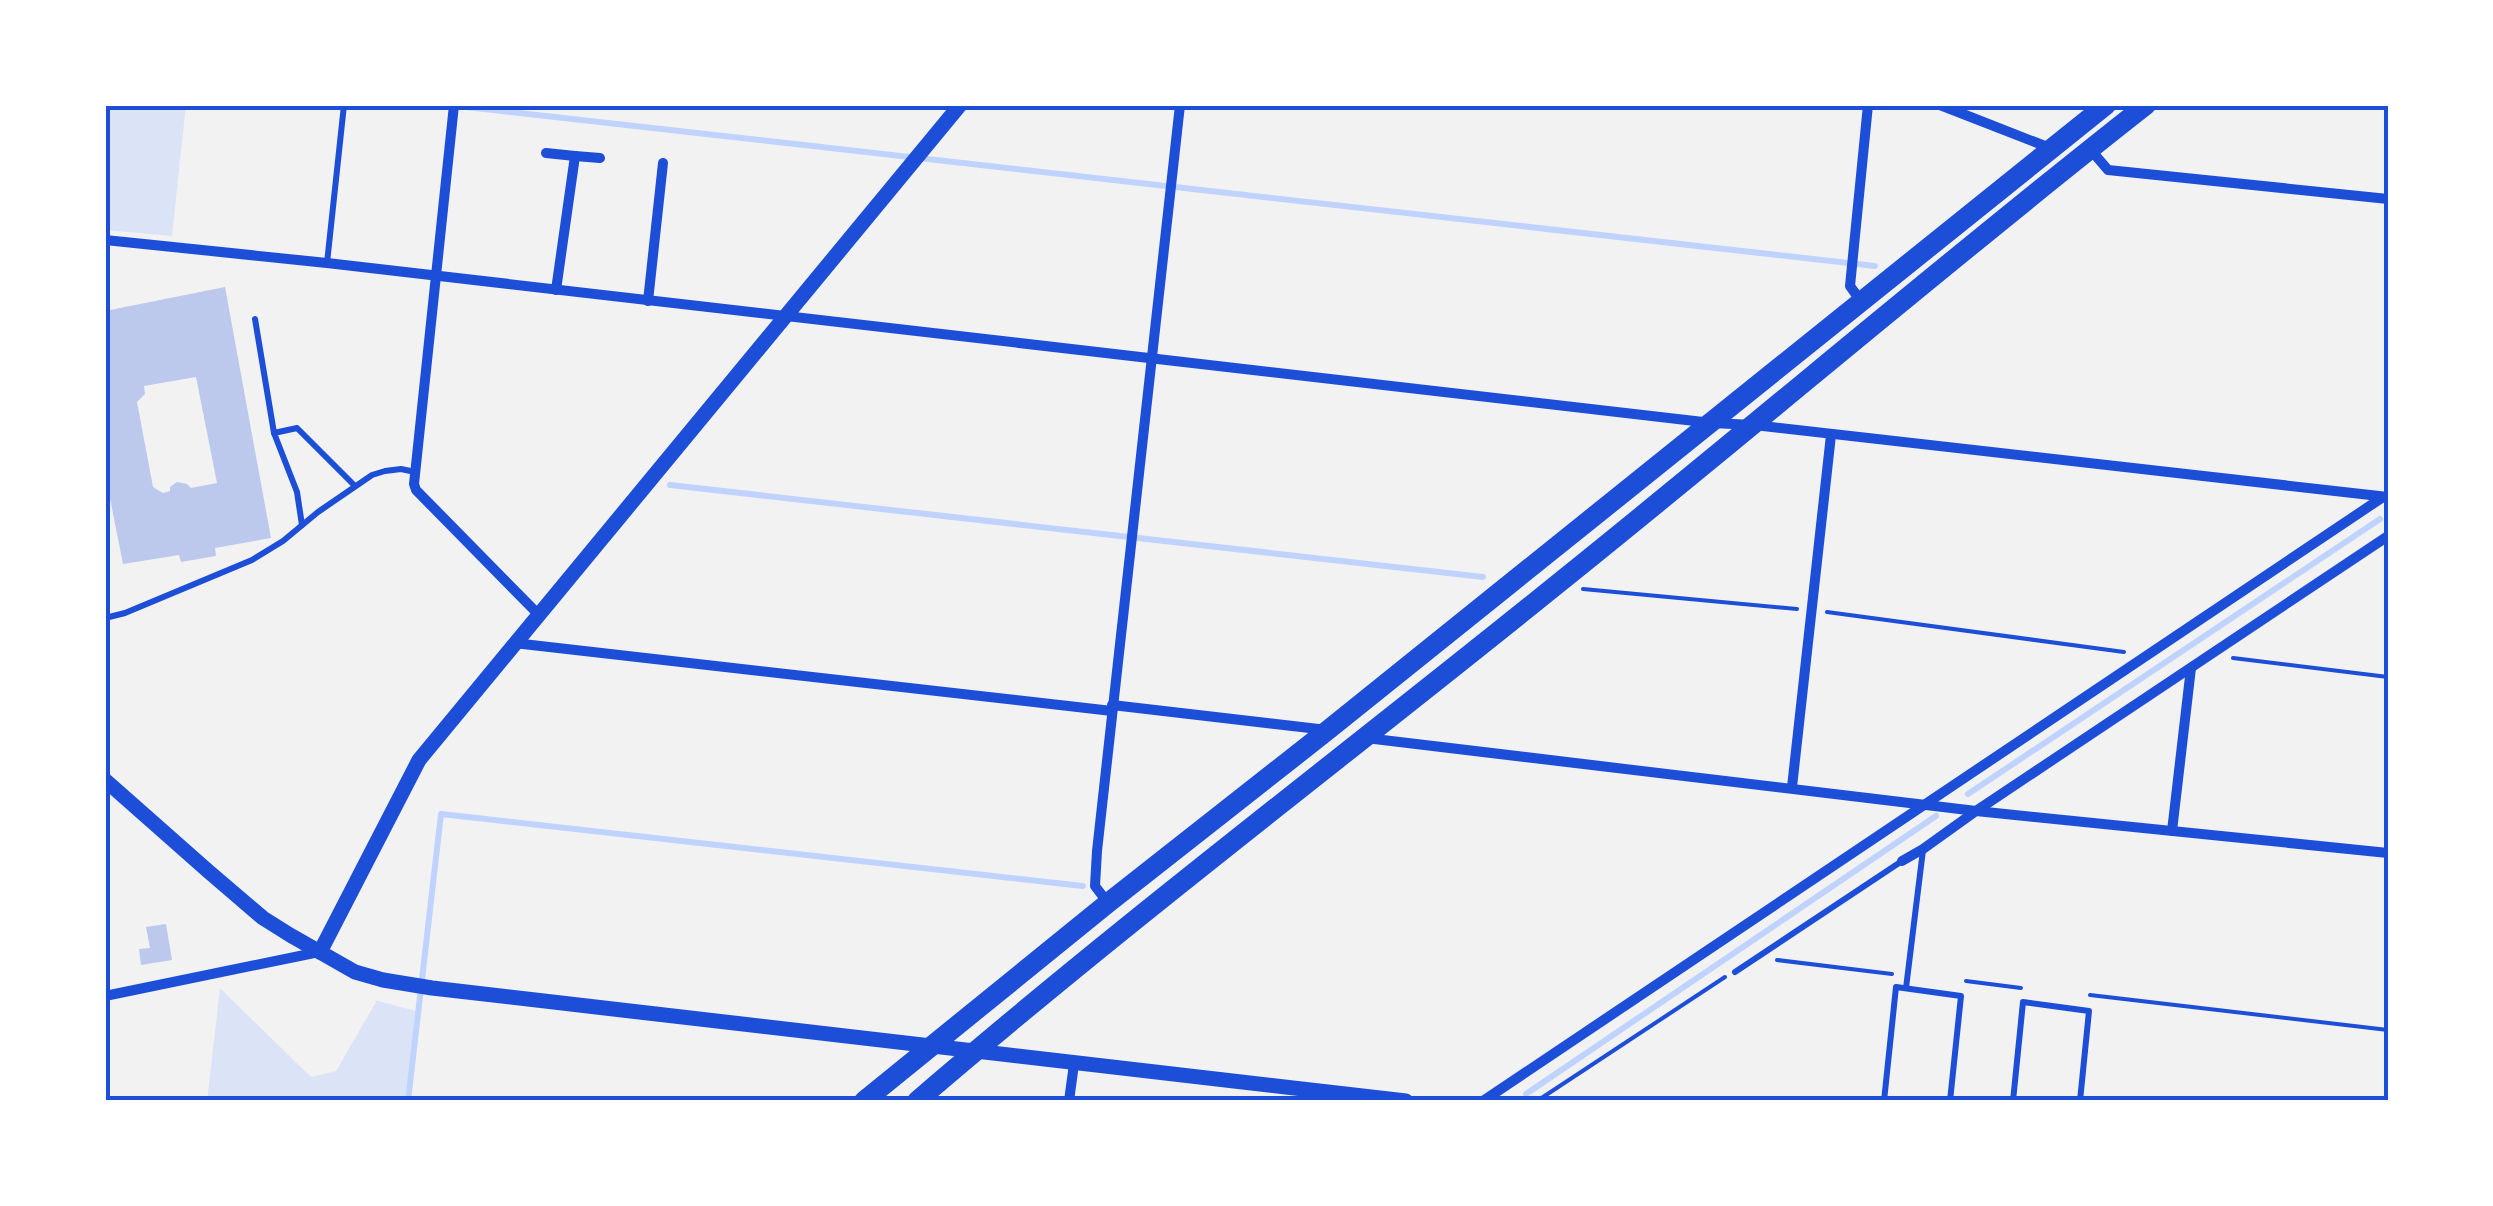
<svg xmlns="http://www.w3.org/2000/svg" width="2493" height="1206" viewBox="0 0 2493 1206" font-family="'Noto Sans',sans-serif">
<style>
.green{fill:#dbe4f7}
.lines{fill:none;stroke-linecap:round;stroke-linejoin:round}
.stream{stroke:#bfd3fe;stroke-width:6}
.building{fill:#bdc9ec;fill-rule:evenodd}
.path{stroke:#1d4ed8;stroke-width:4}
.service{stroke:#1d4ed8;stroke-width:6}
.minor{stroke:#1d4ed8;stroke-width:10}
.tertiary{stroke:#1d4ed8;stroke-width:15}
.trunk{stroke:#1d4ed8;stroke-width:20}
.neatline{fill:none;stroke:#1d4ed8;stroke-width:4}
</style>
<rect width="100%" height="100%" fill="#f2f2f2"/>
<!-- green -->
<g class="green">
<path d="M105 105H186L172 236 105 230Z"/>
<path d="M220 988 311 1077 336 1071 376 1002 374 1000 416 1011 405 1101H207Z"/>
</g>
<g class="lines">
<!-- stream -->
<g class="stream">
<path d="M449 105 1875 266"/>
<path d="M670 485 1483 577"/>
<path d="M1968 794 2380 519"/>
<path d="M1526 1094 1936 816"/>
<path d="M408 1101 441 814 1083 886"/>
</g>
</g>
<!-- building -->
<g class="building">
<path d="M225 287 271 538 215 548 216 556 181 562 179 555 123 564 105 473V311ZM196 377 217 483 191 488 187 484 177 482 170 487V491L163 493 153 487 137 402 145 394 144 386Z"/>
<path d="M166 924 172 960 141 965 139 949 150 948 146 927Z"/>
</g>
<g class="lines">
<!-- path -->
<g class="path">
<path d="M1583 589 1797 609"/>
<path d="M1827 612 2124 652"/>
<path d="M2233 658 2388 677"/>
<path d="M1777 960 1892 974"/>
<path d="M1966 981 2021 988"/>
<path d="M2090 995 2388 1030"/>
<path d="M825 1101 826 1100"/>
<path d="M1537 1101 1725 977"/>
</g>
<!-- service -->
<g class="service">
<path d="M327 263 344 105"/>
<path d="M255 319 274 433"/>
<path d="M302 525 297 492 274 433 297 428 355 486"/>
<path d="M105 618 125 613 252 560 283 541 318 512 372 475 385 471 401 469 415 472"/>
<path d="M1735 972 1902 861"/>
<path d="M1906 988 1923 850"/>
<path d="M1884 1101 1896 987 1961 996 1950 1101"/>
<path d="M2013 1101 2023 1002 2089 1011 2080 1101"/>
</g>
<!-- minor -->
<g class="minor">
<path d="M454 105 414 484 416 490 538 614"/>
<path d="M1940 105 2050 148"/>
<path d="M2090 149 2108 170 2388 199"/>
<path d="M546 153 575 156 556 290"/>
<path d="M575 156 600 158"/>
<path d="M105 240 327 263 1712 423 1754 425 2388 497"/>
<path d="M1860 300 1850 286 1868 105"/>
<path d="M648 301 663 163"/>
<path d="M514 643 1112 711"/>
<path d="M1112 705 1327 730"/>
<path d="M1366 738 1976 811 2388 853"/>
<path d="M1792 787 1831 435"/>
<path d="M2172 831 2191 668"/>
<path d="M1902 861 1923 849 1976 811 2388 536"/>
<path d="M1108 903 1095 886 1097 851 1180 105"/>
<path d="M105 996 319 952"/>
<path d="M1069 1101 1074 1064"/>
<path d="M1483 1101 2383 497"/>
</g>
<!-- tertiary -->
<g class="tertiary">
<path d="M105 780 208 871 263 918 290 935 355 972 383 980 432 988 1406 1101"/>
<path d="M320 952 419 760 960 105"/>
</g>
<!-- trunk -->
<g class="trunk">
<path d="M864 1101 1108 903 1328 730 2106 105"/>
<path d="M917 1101C1126 921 1346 755 1560 582 1757 424 1948 260 2146 105"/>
</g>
</g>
<!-- border -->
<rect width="2493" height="1206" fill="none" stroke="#ffffff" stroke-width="215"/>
<rect x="108" y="108" width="2278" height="990" class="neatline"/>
</svg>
